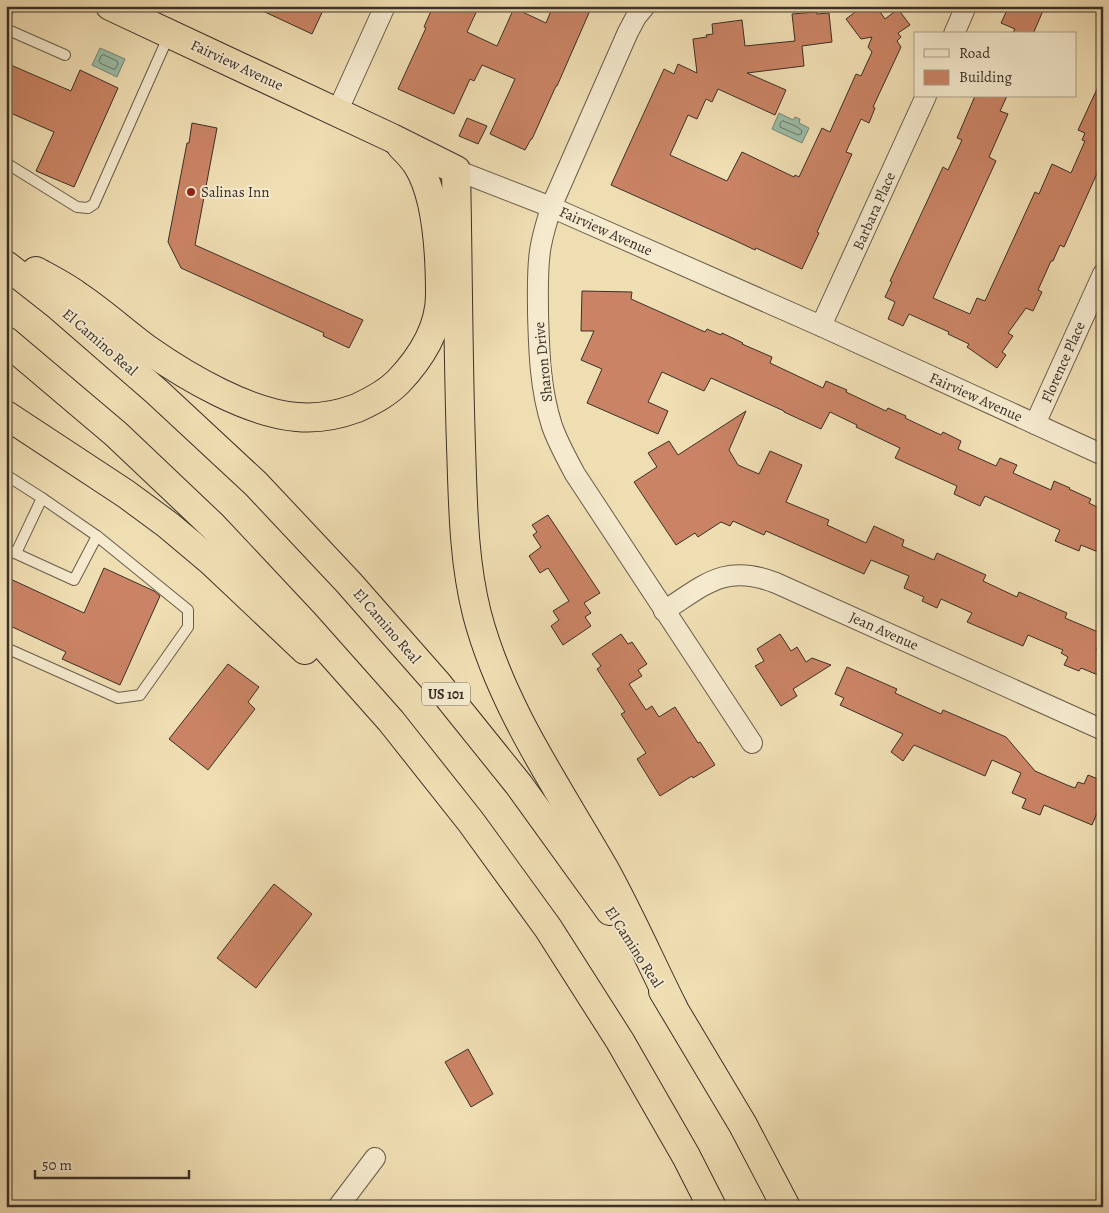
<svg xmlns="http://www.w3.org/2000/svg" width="1109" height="1213" viewBox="0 0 1109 1213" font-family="Alegreya,serif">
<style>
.water{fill:#9bbda8;stroke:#748575}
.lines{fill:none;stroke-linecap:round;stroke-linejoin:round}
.shore{stroke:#6a7668;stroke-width:1}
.building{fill:#ca8465;stroke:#3a3028}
.lane-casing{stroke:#685c4b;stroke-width:12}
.street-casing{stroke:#685c4b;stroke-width:22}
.highway-casing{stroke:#3a3028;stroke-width:30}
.lane{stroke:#f5eace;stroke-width:10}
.street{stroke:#f5eace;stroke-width:20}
.highway{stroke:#f0deb3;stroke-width:28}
.poi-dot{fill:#8f2418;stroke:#f5eace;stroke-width:2}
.labels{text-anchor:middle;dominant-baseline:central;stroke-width:4;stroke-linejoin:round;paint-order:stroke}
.shield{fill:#f5eace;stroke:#72685a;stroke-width:1}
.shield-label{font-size:14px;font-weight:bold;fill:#3a3028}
.street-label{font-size:15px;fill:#3a3028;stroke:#f5eace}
.poi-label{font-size:15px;fill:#3a3028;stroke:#f5eace;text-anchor:start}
</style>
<rect width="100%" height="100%" fill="#f0deb3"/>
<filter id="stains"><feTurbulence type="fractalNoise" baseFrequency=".004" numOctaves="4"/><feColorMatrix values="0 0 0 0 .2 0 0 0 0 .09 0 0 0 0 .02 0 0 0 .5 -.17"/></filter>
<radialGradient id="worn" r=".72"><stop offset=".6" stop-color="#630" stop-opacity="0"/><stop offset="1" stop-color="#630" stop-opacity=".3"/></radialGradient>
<!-- water -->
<g class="water">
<path d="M100 48 125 59 117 77 92 65Z"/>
<path d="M779 113 793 120 795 117 800 119 799 123 809 128 802 143 772 129Z"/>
</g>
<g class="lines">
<!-- shore -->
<g class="shore">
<path d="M104 55 117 61 118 64 115 69H113L100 63 99 61 101 56Z"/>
<path d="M783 121C790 124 798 126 802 131L801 134 798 135 780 127V124L781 122Z"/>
</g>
</g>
<!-- building -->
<g class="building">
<path d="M252 6H325L312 34Z"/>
<path d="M435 6H479L467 32 497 46 514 8 546 23 553 6H592L557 86H556L532 139H531L525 150 490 134 515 79 482 65 474 81 470 79 454 114 398 89 426 28 424 27 431 11H433Z"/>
<path d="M863 6H876L885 19 898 9 910 25 898 33 901 37 897 41 901 47 873 107 875 108 869 123 861 119 846 152 852 154 817 232 819 233 802 269 756 248 755 250 736 241 611 185 664 69 674 74 678 64 697 73 693 39 707 37 706 35 713 34 712 24 742 20 745 46 795 41 792 14 816 12 817 14 829 13 832 42 802 46 804 66 747 73 786 90 775 115 718 89 712 102 706 99 697 119 688 115 670 155 727 181 742 152 794 177 795 175 799 177 822 128 830 132 856 74 861 76 872 52 868 47 872 37 861 39 846 19Z"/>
<path d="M1009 6H1045L1033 34H1012L1015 29 1001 23Z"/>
<path d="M6 63 71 91 80 70 118 88 74 187 36 171 54 132 6 111Z"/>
<path d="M1103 76V149L1101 148 1097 158 1103 160 1064 247 1060 245 1053 261H1051L1038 290 1042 292 1033 311 1026 308 1008 333 1013 336 1002 352 1006 355 997 368 967 347 969 344 948 334 949 332 909 314 903 326 888 319 895 302 885 297 892 282 890 281 943 167 948 170 962 140 957 138 975 96H1007L1000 111 1008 114 989 157 996 161 933 298 970 314 977 298 985 301 1035 192 1039 194 1052 164 1071 173 1085 141 1082 140 1085 133 1078 130Z"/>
<path d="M467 118 487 126 478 144 459 136Z"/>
<path d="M192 123 217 128 195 245 363 320 349 348 323 336 324 333 181 268 168 242 187 143H189Z"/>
<path d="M582 291 632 292 631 299 705 332 707 329 721 335 722 333 743 343 742 344 772 357 770 363 823 388 826 381 847 390 846 392 886 411 888 408 906 416 905 418 941 435 943 432 961 441 958 449 996 466 1000 458 1017 465 1013 473 1051 490 1054 481 1070 488 1069 489 1091 499 1089 503 1103 510V554L1081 545 1079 551 1055 541 1060 530 985 496 980 506 954 494 957 486 895 458 900 448 856 427 857 425 830 412 821 429 784 412V411L711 378 704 391 662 372 648 402 668 411 658 434 587 403 602 369 581 360 594 331H581Z"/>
<path d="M746 411 729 450 738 465 759 474 770 451 802 465 786 502 829 520 827 525 866 543 874 526 904 540 902 546 934 560 937 553 986 575 983 581 1017 597 1019 592 1067 613 1065 618 1103 634 1096 650 1103 653V677L1081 668 1079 671 1064 665 1068 657 1061 653 1063 650 1028 635 1023 646 967 622 972 613 941 599 937 608 922 601 924 597 904 588 909 576 871 560 864 574 766 531 764 535 733 521 730 526 721 522 698 537 695 533 676 545 634 482 657 467 648 453 669 441 678 455Z"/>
<path d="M548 515 600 593 584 603 591 613 585 617 591 626 563 645 551 626 559 620 553 611 569 601 548 568 540 573 529 556 541 547 533 535 537 532 532 525Z"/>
<path d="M104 568 154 591 160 596 120 685 62 659 66 652 6 624V577L84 613Z"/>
<path d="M621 634 628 644 632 642 647 664 638 670 642 676 629 684 646 710 652 706 659 717 675 707 698 743 700 742 715 765 693 778 692 776 660 796 637 759 646 753 621 714 625 712 597 669 601 666 592 654Z"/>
<path d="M780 634 791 651 797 647 806 662 812 658 831 665 793 689 797 696 781 706 755 666 764 661 757 649Z"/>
<path d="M228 664 259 687 248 702 255 709 208 770 169 739Z"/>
<path d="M847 667 897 689 895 693 941 714 943 710 1006 737 1035 771 1067 785 1075 788 1078 782 1084 784 1088 775 1103 781V815L1097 813 1092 825 1044 805 1040 815 1022 808 1026 799 1012 793 1021 773 992 760 985 776 914 745 903 761 891 752 903 734 840 705 844 698 835 694Z"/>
<path d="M274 884 312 914 256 988 217 958Z"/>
<path d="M468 1049 493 1094 471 1107 445 1062Z"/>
</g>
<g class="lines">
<!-- lane casing -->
<g class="lane-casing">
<g id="lane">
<path d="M6 14 10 6"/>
<path d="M6 29 65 55"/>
<path d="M6 163 77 207 88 208 94 204 169 35"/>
<path d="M6 475 42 498 97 536 74 580 6 549"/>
<path d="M16 553 42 498"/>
<path d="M6 648 118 698 140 695 188 627V610L97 536"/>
</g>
</g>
<!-- street casing -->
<g class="street-casing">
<g id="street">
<path d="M645 6 636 17 628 32 551 207C547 222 542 236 540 251 537 272 538 292 538 313 539 351 540 389 552 426 558 443 567 459 575 474L752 743"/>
<path d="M954 34 966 6"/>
<path d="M337 112 385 6"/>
<path d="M456 170 551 207 821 326 1103 455"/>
<path d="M821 326 926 96"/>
<path d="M1035 424 1103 274"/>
<path d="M664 611C706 584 725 563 776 583L1103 730"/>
<path d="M338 1207 375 1158"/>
</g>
</g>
<!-- highway casing -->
<g class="highway-casing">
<g id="highway">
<path d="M110 6 392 138 456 170C458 262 458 354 461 446 463 502 463 559 477 614 501 706 557 786 604 868 629 913 650 961 673 1007"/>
<path d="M6 265 57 305 157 392 256 484 349 583 437 683 519 785 610 911"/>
<path d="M36 271C50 279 65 286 78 296 102 312 124 332 147 349 187 377 248 413 297 417 317 419 338 415 357 408 372 401 386 394 398 382 420 359 440 328 440 295 440 257 438 199 418 166 414 159 407 152 401 146"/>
<path d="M6 341 116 434 213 526 304 623 391 721 471 822 548 928 620 1041 686 1156 712 1207"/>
<path d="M6 415 126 494 168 525 212 562 305 650"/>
<path d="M663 991 743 1125 786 1207"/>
</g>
</g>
<!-- lane -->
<use href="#lane" class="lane"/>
<!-- street -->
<use href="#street" class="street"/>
<!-- highway -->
<use href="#highway" class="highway"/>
</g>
<!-- markers -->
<circle class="poi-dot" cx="191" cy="192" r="5"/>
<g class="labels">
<!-- shield labels -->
<rect class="shield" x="422" y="682.5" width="48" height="23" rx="4"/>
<g class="shield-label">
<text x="446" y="694">US 101</text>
</g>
<!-- street labels -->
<g class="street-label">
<text transform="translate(237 65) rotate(25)">Fairview Avenue</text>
<text transform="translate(874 211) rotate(-66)">Barbara Place</text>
<text transform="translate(606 231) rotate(24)">Fairview Avenue</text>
<text transform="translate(100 342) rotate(41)">El Camino Real</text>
<text transform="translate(543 362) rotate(-96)">Sharon Drive</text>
<text transform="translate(1063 362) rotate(-66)">Florence Place</text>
<text transform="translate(976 397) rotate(24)">Fairview Avenue</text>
<text transform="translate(387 626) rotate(49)">El Camino Real</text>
<text transform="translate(884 631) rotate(24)">Jean Avenue</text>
<text transform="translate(634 947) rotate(57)">El Camino Real</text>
</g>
<!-- poi labels -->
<g class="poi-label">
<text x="201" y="192">Salinas Inn</text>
</g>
</g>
<!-- margin -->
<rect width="1109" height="1213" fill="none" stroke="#f0deb3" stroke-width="25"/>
<rect x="8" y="8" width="1094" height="1198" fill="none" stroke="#3a3028" stroke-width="2.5"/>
<rect x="12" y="12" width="1084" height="1188" fill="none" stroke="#3a3028"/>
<!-- legend -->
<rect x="914" y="32" width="162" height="65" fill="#f5eace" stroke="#aaa08c"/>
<rect x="924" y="49" width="25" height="8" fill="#f5eace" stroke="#aaa08c"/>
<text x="959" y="58" font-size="15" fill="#3a3028">Road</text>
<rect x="924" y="70" width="25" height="15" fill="#ca8465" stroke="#aaa08c"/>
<text x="959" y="82" font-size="15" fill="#3a3028">Building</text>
<!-- scale -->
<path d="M35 1170v8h154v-8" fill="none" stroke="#3a3028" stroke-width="2.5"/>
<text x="42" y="1170" font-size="15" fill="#3a3028" stroke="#f5eace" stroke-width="4" paint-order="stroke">50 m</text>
<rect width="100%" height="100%" filter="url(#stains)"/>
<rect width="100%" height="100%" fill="url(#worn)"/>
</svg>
